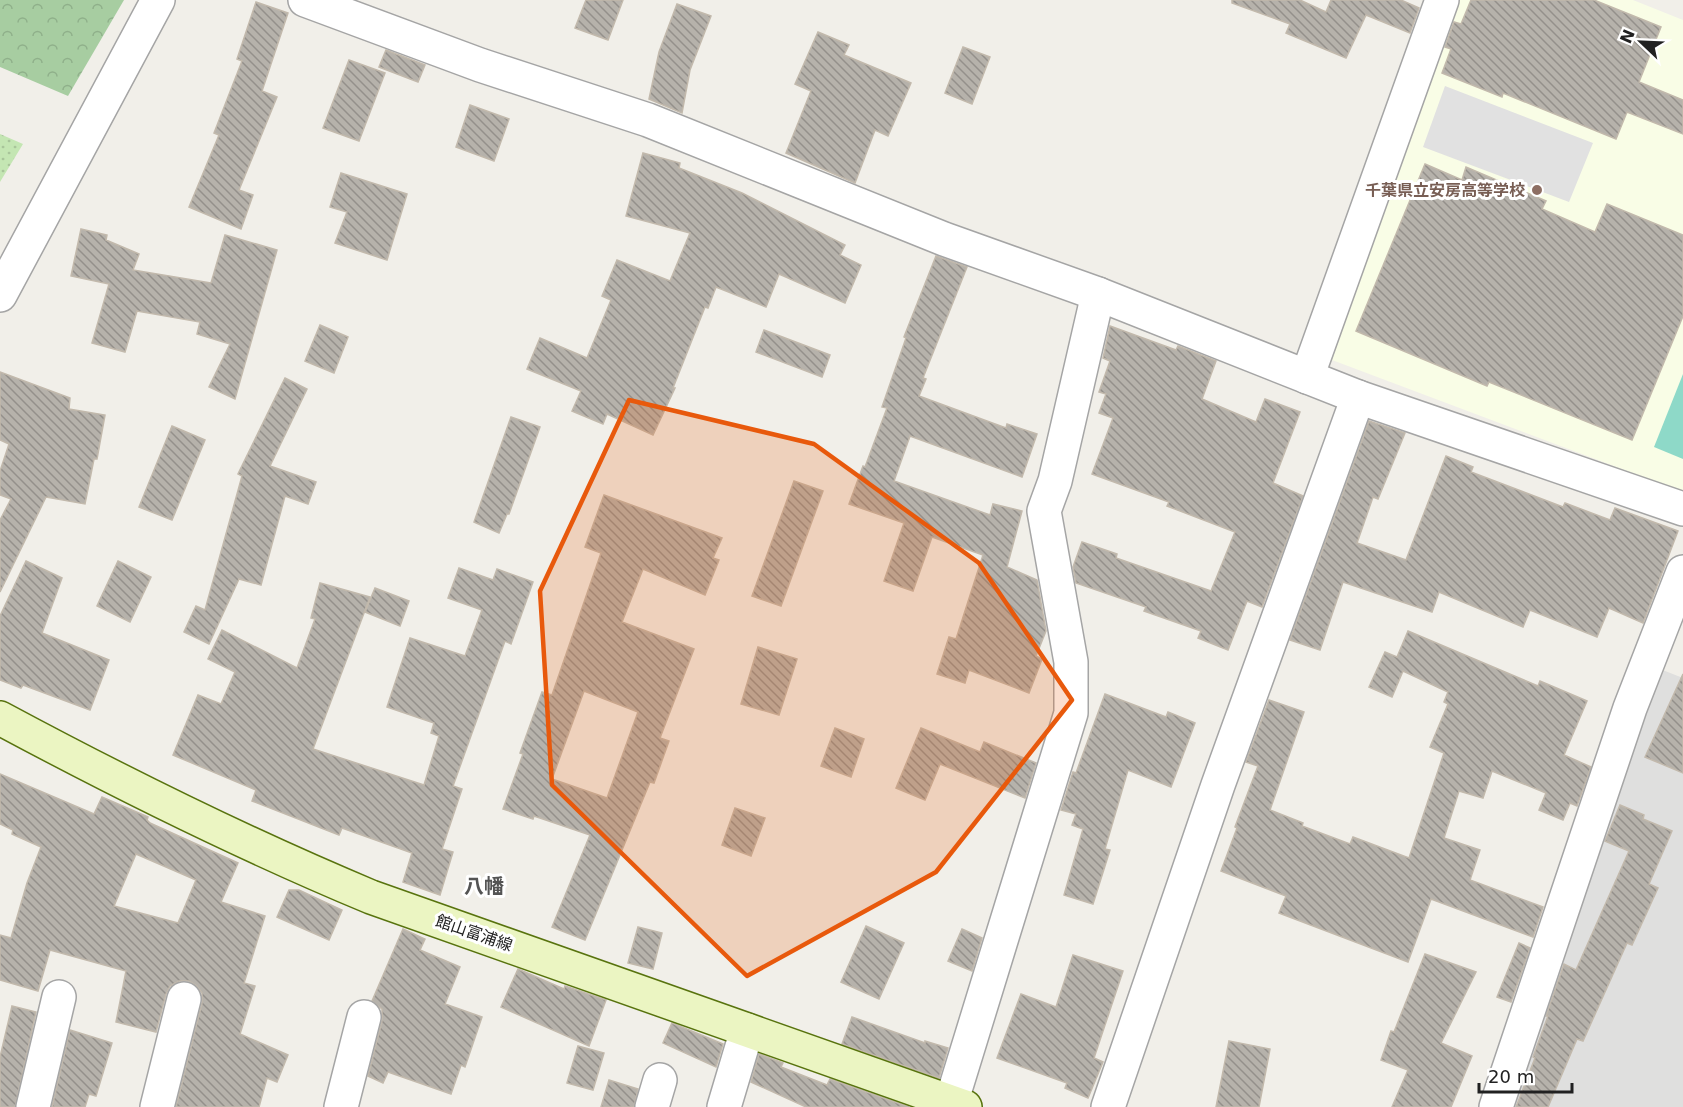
<svg xmlns="http://www.w3.org/2000/svg" width="1683" height="1107" viewBox="0 0 1683 1107" font-family="'DejaVu Sans','Noto Sans JP',sans-serif">
<style>
.residential{fill:#dfdfde}
.education{fill:#f9fde6}
.grass{fill:url(#grass-dots)}
.forest{fill:url(#forest-crowns)}
.pitch{fill:#8ed9c8}
.parking{fill:#e1e1e1}
.building{fill:url(#building-back-hatch);stroke:#c2b9ac;stroke-width:1.5;fill-rule:evenodd}
.lines{fill:none;stroke-linecap:round;stroke-linejoin:round}
.minor-casing{stroke:#a5a5a5;stroke-width:36}
.tertiary-casing{stroke:#a5a5a5;stroke-width:36}
.secondary-casing{stroke:#58730e;stroke-width:36}
.minor{stroke:#fff;stroke-width:33}
.tertiary{stroke:#fff;stroke-width:33}
.secondary{stroke:#ebf5c2;stroke-width:33}
.marked{fill:#e8590c;fill-opacity:0.2;stroke:#e8590c;stroke-width:4.5;stroke-linejoin:round}
.education-dot{fill:#8d6e63;stroke:#fff;stroke-width:2}
.labels{text-anchor:middle;dominant-baseline:central;stroke-width:6;stroke-linejoin:round;paint-order:stroke}
.education-label{font-size:16px;font-weight:bold;fill:#785e54;stroke:#fff;text-anchor:end}
.street-label{font-size:16px;fill:#212121;stroke:#fff}
.quarter-label{font-size:20px;font-weight:bold;fill:#545454;stroke:#fff}
</style>
<defs>
<pattern id="grass-dots" width="8" height="8" patternUnits="userSpaceOnUse" patternTransform="scale(1.5)"><rect width="8" height="8" fill="#c4e6b3"/><path d="M2 2h.1M6 6h.1" fill="none" stroke="#a8c59a" stroke-width="1.8" stroke-linecap="round"/></pattern>
<pattern id="forest-crowns" width="20" height="18" patternUnits="userSpaceOnUse" patternTransform="scale(1.5)"><rect width="20" height="18" fill="#a7cda1"/><path d="M2 6a3 3 0 1 1 6 0M12 15a3 3 0 1 1 6 0" fill="none" stroke="#8fb08a"/></pattern>
<pattern id="building-back-hatch" width="6" height="6" patternUnits="userSpaceOnUse" patternTransform="scale(1.5)"><rect width="6" height="6" fill="#b6b2ab"/><path d="M-1 5l2 2M0 0l6 6M5-1l2 2" fill="none" stroke="#94908b"/></pattern>
</defs>
<rect width="100%" height="100%" fill="#f1efe9"/>
<!-- residential -->
<path class="residential" d="M1660 669 1683 678V1107H1504Z"/>
<!-- education -->
<path class="education" d="M1457 0H1633L1683 20V492L1332 360Z"/>
<!-- grass -->
<path class="grass" d="M0 134 23 144 0 182Z"/>
<!-- forest -->
<path class="forest" d="M0 0H124L68 96 0 67Z"/>
<!-- pitch -->
<path class="pitch" d="M1683 374V459L1654 447Z"/>
<!-- parking -->
<path class="parking" d="M1445 86 1593 143 1569 202 1423 147Z"/>
<!-- building -->
<g class="building">
<path d="M586 0H623L608 40 575 28Z"/>
<path d="M1232 0H1300L1326 12 1331 0H1401L1419 8 1410 33 1366 15 1346 58 1286 33 1290 24 1232 3Z"/>
<path d="M1471 0H1594L1661 27 1639 82 1683 100V134L1627 112 1616 139 1503 93 1502 97 1442 73 1451 49 1445 47 1454 22 1461 24Z"/>
<path d="M256 2 288 13 262 91 277 97 239 190 253 195 241 229 189 207 219 135 214 133 242 61 237 59Z"/>
<path d="M677 4 711 16 690 70 682 113 649 99 659 52Z"/>
<path d="M818 32 849 45 844 55 911 83 888 136 875 130 855 183 786 153 811 91 795 84Z"/>
<path d="M963 47 990 57 972 104 945 93Z"/>
<path d="M386 50 425 65 418 82 379 67Z"/>
<path d="M349 60 385 73 359 141 323 128Z"/>
<path d="M470 105 509 119 494 161 456 147Z"/>
<path d="M643 153 680 163 679 168 742 193 845 245 840 255 861 265 845 303 779 274 766 307 716 287 708 308 705 307 673 388H675L653 435 607 414 603 424 572 411 581 391 527 369 540 338 587 358 611 300 602 296 617 260 670 281 690 233 626 216Z"/>
<path d="M1425 164 1462 180 1466 167 1546 201 1542 209 1595 232 1607 204 1683 235V316L1632 440 1489 382 1487 386 1356 331Z"/>
<path d="M341 173 407 194 387 260 335 243 347 212 330 207Z"/>
<path d="M81 229 107 235 106 240 139 254 133 270 211 283 225 235 277 250 235 399 209 387 230 344 197 334 200 322 137 311 125 352 92 343 109 284 71 276Z"/>
<path d="M936 256 967 267 923 378 926 379 919 396 1006 428 1007 424 1037 434 1022 477 910 436 894 481 990 515 993 504 1022 511 1007 567 1037 580 1046 631 1036 656 1042 659 1029 693 969 670 965 683 937 674 949 637 956 639 983 555 932 537 913 591 884 581 904 523 849 504 863 466 865 467 887 408 882 407 906 338 904 337Z"/>
<path d="M320 325 348 337 334 373 305 361Z"/>
<path d="M1110 326 1176 350 1178 346 1216 361 1202 399 1256 422 1265 399 1300 412 1273 483 1303 496 1262 607 1247 601 1228 650 1198 638 1201 631 1144 611 1146 607 1076 583 1073 567 1082 542 1117 554 1116 558 1211 591 1235 532 1167 506 1169 502 1092 474 1113 418 1099 413 1106 394 1099 392 1110 361 1103 358Z"/>
<path d="M764 330 830 355 822 377 756 352Z"/>
<path d="M0 372 70 398 69 409 105 415 97 459H94L85 504 46 497 0 592V520L11 499 0 495V471L9 444 0 440Z"/>
<path d="M285 378 307 389 270 466 316 482 308 504 285 496 261 585 239 579 209 644 184 632 196 606 205 610 242 476 238 474Z"/>
<path d="M511 417 540 427 509 514H507L499 533 474 522Z"/>
<path d="M1369 421 1405 433 1378 499 1373 497 1357 543 1406 560 1446 456 1473 467 1471 472 1563 507 1565 503 1610 520 1615 508 1678 531 1643 623 1609 608 1597 637 1530 610 1523 627 1439 592 1432 612 1343 582 1320 650 1290 640Z"/>
<path d="M172 426 205 440 172 520 139 507Z"/>
<path d="M794 481 823 491 781 606 752 596Z"/>
<path d="M604 495 722 538 713 558 719 560 705 595 643 569 622 622 694 649 660 738 669 741 654 783 650 782 585 940 552 927 590 835 534 816 533 819 503 809 523 754 520 753 542 692 552 695 601 553 585 547ZM584 691 638 712 607 798 552 779Z"/>
<path d="M26 561 62 578 42 633 109 660 90 710 23 685 21 688 0 680V616Z"/>
<path d="M118 561 151 577 130 622 97 606Z"/>
<path d="M459 568 493 580 497 569 533 582 511 644 505 641 453 786 462 789 442 849 453 852 440 895 403 882 412 853 342 828 339 835 252 801 256 790 173 755 198 695 221 704 235 672 208 659 222 630 297 668 315 619 311 618 320 583 370 597 313 749 424 785 439 736 431 733 434 723 387 707 410 638 465 656 482 610 448 598Z"/>
<path d="M375 588 409 601 400 626 365 612Z"/>
<path d="M1408 631 1538 686 1540 681 1587 701 1564 755 1591 767 1577 806 1570 803 1563 820 1539 810 1546 793 1492 771 1483 798 1459 791 1444 838 1480 850 1470 880 1543 907 1533 937 1431 899 1408 962 1279 913 1286 896 1221 871 1237 828 1235 827 1258 766 1246 762 1269 700 1304 712 1270 810 1303 823 1302 826 1350 844 1353 837 1409 858 1444 753 1430 747 1448 704 1444 702 1448 692 1403 671 1392 697 1369 687 1385 652 1397 657Z"/>
<path d="M758 647 797 659 779 715 741 704Z"/>
<path d="M1683 674V773L1645 757Z"/>
<path d="M1105 694 1166 717 1168 712 1195 723 1171 787 1128 770 1105 849 1110 850 1093 904 1064 895 1083 829 1072 825 1076 814 1061 810 1073 772 1076 773Z"/>
<path d="M835 728 864 739 851 777 821 766Z"/>
<path d="M921 728 980 752 984 742 1036 763 1025 798 940 764 925 800 896 788Z"/>
<path d="M0 774 94 814 102 797 148 817 147 820 150 823 238 863 221 902 265 916 244 983 255 986 240 1034 288 1055 277 1082 267 1078 259 1107H176L202 1003V993L197 986 189 981H179L170 986 166 994 156 1032 116 1022 126 971 50 950 38 991 0 980V935L11 938 27 883 41 847 12 834 13 830 0 824ZM136 854 196 880 178 923 114 906Z"/>
<path d="M1620 805 1644 815 1643 819 1672 831 1649 884 1658 888 1632 945 1627 943 1583 1041 1577 1039 1548 1107H1516L1535 1058 1533 1057 1548 1016H1546L1564 964 1576 970 1629 851 1605 841Z"/>
<path d="M735 808 765 818 751 856 722 845Z"/>
<path d="M289 890H299L342 910 329 940 277 917Z"/>
<path d="M866 926 904 943 879 999 841 982Z"/>
<path d="M638 927 662 933 653 969 628 963Z"/>
<path d="M403 929 425 939 420 950 460 967 445 1004 482 1017 465 1067 461 1065 451 1094 388 1072 383 1083 368 1076 382 1021V1009L372 1001Z"/>
<path d="M962 929 982 938 972 971 948 961Z"/>
<path d="M1519 943 1530 948 1511 1002 1497 997Z"/>
<path d="M1425 954 1476 972 1441 1043 1472 1056 1451 1107H1392L1408 1070 1381 1060 1391 1031 1394 1032Z"/>
<path d="M1073 955 1123 971 1094 1058 1103 1062 1088 1098 1065 1088 1067 1083 997 1058 1021 994 1056 1007Z"/>
<path d="M518 969 564 989 565 986 606 1000 589 1046 501 1007Z"/>
<path d="M12 1006 36 1012 15 1107H0V1057Z"/>
<path d="M852 1017 925 1043V1041L948 1048 939 1078 842 1044Z"/>
<path d="M672 1023 723 1044 716 1067 663 1043Z"/>
<path d="M70 1030 112 1043 96 1096 89 1094 85 1107H52Z"/>
<path d="M1229 1041 1270 1049 1259 1107H1216Z"/>
<path d="M578 1046 604 1053 593 1090 567 1083Z"/>
<path d="M759 1054 783 1063 781 1067 827 1085 830 1079 909 1107H806L751 1082Z"/>
<path d="M609 1080 638 1089 634 1107H601Z"/>
</g>
<g class="lines">
<!-- minor casing -->
<g class="minor-casing">
<g id="minor">
<path d="M305 0 480 65 648 120 944 239 1098 294 1358 397 1683 509"/>
<path d="M1307 377 1442 0"/>
<path d="M951 1103 1071 713V662L1044 511 1055 481 1098 294"/>
<path d="M33 1107 59 997"/>
<path d="M157 1107 184 999"/>
<path d="M341 1107 364 1017"/>
<path d="M652 1107 660 1080"/>
<path d="M724 1107 747 1030"/>
<path d="M1108 1107 1218 785 1358 397"/>
<path d="M1496 1107 1630 708 1683 572"/>
</g>
</g>
<!-- tertiary casing -->
<g class="tertiary-casing">
<path id="tertiary" d="M0 295 158 0"/>
</g>
<!-- secondary casing -->
<g class="secondary-casing">
<path id="secondary" d="M0 718C121 783 244 844 371 897L965 1107"/>
</g>
<!-- minor -->
<use href="#minor" class="minor"/>
<!-- tertiary -->
<use href="#tertiary" class="tertiary"/>
<!-- secondary -->
<use href="#secondary" class="secondary"/>
</g>
<!-- marked area -->
<path class="marked" d="M629 400 814 444 979 563 1072 700 936 872 747 976 552 785 540 591Z"/>
<!-- markers -->
<circle class="education-dot" cx="1537" cy="190" r="6"/>
<g class="labels">
<!-- education labels -->
<g class="education-label">
<text x="1525" y="190">千葉県立安房高等学校</text>
</g>
<!-- street labels -->
<g class="street-label">
<text transform="translate(474 933) rotate(19)">館山富浦線</text>
</g>
<!-- quarter labels -->
<g class="quarter-label">
<text x="484" y="886">八幡</text>
</g>
</g>
<!-- north arrow -->
<g transform="translate(1641 42) rotate(293)" stroke="#ffffff" stroke-width="4.5" paint-order="stroke">
<path d="M0-4.5L10 22L0 15L-10 22Z" fill="#212121"/>
<text y="-9" font-size="16" font-weight="bold" text-anchor="middle" fill="#212121">N</text>
</g>
<!-- scale -->
<path d="M1479 1083v9h93v-9" fill="none" stroke="#212121" stroke-width="3"/>
<text x="1488" y="1083" font-size="18" fill="#212121" stroke="#ffffff" stroke-width="4.5" paint-order="stroke">20 m</text>
</svg>
